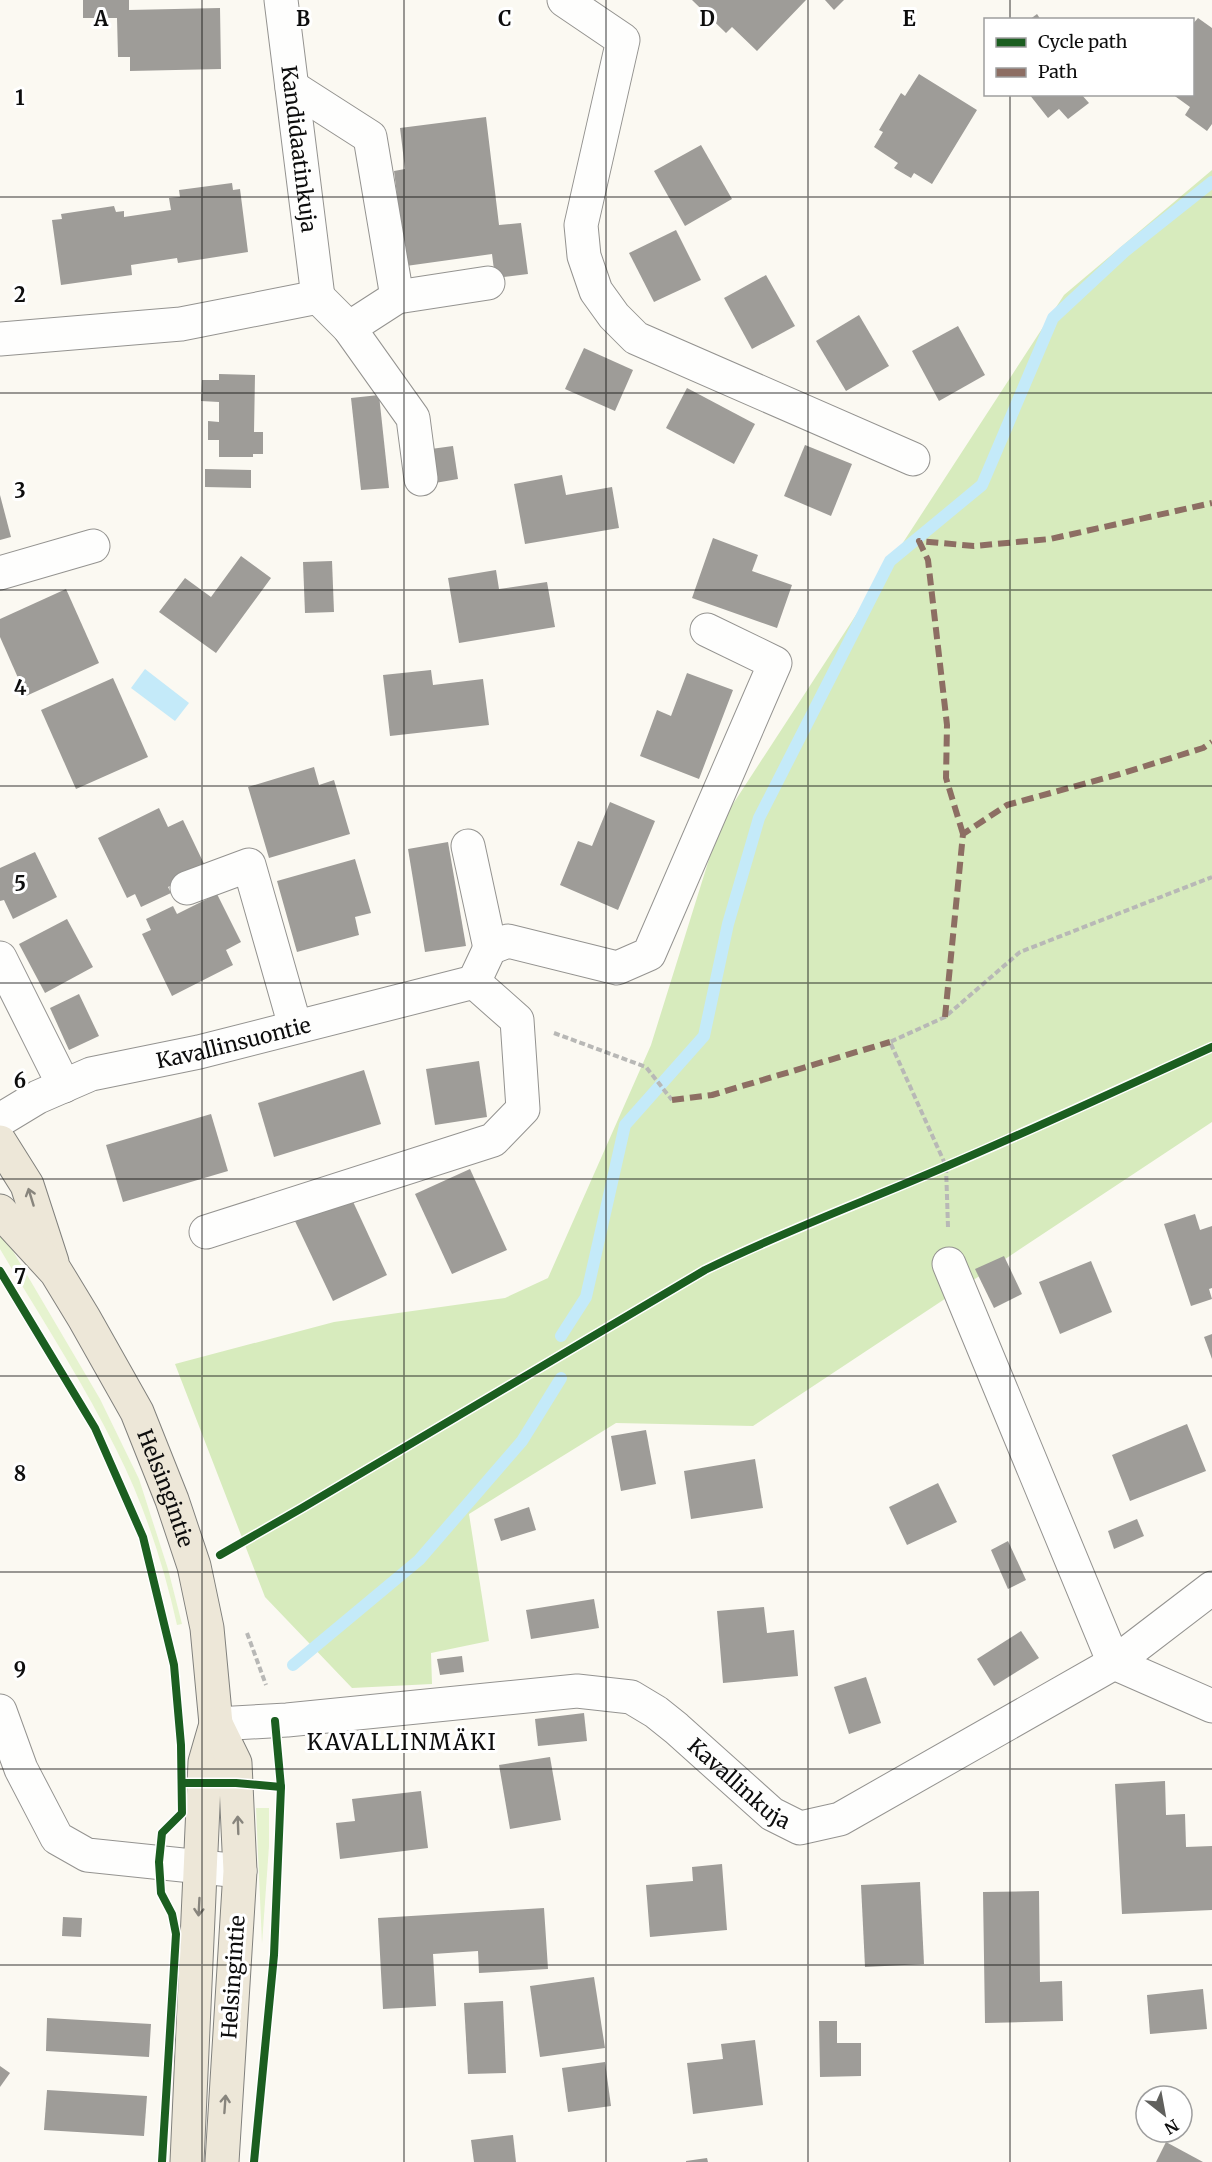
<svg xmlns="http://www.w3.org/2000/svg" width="1212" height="2162" viewBox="0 0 1212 2162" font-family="Merriweather,serif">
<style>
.green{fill:#e6f3cf}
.forest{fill:#d7ebbd}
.water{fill:#c4eaf9}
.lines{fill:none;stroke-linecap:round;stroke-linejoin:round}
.stream{stroke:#c4eaf9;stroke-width:12}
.building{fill:#9e9c98}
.minor-casing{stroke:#949390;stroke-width:35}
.major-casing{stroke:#81817d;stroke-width:35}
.path{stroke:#b8b8b6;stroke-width:4;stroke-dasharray:6 3;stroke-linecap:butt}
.minor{stroke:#fefefd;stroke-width:33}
.major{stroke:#ede7d8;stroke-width:33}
.quiet{stroke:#8d6e63;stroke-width:6;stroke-dasharray:12 6;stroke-linecap:butt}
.cycleway-casing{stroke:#fff;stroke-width:11}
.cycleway{stroke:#1b5e20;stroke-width:8}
.oneway{stroke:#88857d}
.grid{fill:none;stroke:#0d0d0d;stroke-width:1.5;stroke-opacity:0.55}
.labels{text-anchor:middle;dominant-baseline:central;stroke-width:6;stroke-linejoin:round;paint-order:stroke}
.street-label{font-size:21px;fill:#0d0d0d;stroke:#fff}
.neighbourhood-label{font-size:22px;letter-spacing:1.5px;fill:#0d0d0d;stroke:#fff}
.grid-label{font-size:20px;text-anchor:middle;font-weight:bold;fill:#0d0d0d;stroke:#fff;stroke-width:6;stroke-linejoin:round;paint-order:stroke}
</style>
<rect width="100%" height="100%" fill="#fbf9f2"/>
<!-- green -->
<g class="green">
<path d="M0 1229 100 1399 139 1479 168 1569 182 1624 177 1625C164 1566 144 1504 116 1449 82 1380 39 1315 0 1249Z"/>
<path d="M256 1808H269V1846L262 1944Z"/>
</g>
<!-- forest -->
<path class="forest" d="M1212 170V1122L753 1426 616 1423 469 1514 489 1641 431 1653 432 1684 352 1688 265 1597 175 1364 334 1322 505 1298 548 1278 651 1045 720 824 1064 295Z"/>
<!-- water -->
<path class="water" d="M145 669 189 703 175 721 131 688Z"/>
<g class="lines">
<!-- stream -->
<g class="stream">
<path d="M561 1336 586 1297 625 1125 704 1036 728 924 759 818 890 561 982 485 1053 318 1124 252 1212 182"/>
<path d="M293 1665 419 1560 522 1441 561 1378"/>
</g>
</g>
<!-- building -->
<g class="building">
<path d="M83 0H129V10L220 8 221 69 130 71V57H118L117 18H83Z"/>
<path d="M692 0H806L757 51 732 27 726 33Z"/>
<path d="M825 0H844L834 10Z"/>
<path d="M1037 14 1041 20H1029Z"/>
<path d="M1198 18 1212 28V124L1207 131 1185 115 1190 107 1172 94H1192V25Z"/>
<path d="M919 74 977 110 932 184 914 173 911 178 894 168 898 163 874 147 883 132 879 130 901 93 905 96Z"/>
<path d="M1029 94H1081L1089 103 1068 119 1059 109 1048 118Z"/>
<path d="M486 117 499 225 521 223 528 274 495 278 492 254 406 266 394 171 405 169 400 128Z"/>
<path d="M701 145 732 199 685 226 654 171Z"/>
<path d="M232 183 233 190 240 189 248 252 178 263 177 258 131 265 132 275 61 285 52 220 62 219 61 214 114 206 116 212 124 211V217L171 210 169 198 180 197 179 190Z"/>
<path d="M676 230 701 280 654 302 629 253Z"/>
<path d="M766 275 795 326 752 349 724 298Z"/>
<path d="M859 315 889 366 846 391 816 341Z"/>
<path d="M958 326 985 375 939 401 912 351Z"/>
<path d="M584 348 633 370 615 411 565 389Z"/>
<path d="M219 374 255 375 254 432H263V454H253V457H219V440H208V421L219 422V402L201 401 202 380H219Z"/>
<path d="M687 388 755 424 734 464 666 428Z"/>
<path d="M379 395 389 488 361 490 351 398Z"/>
<path d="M805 445 852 464 831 516 784 496Z"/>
<path d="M453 446 458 479 435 483 431 449Z"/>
<path d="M205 469 251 470V488L205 487Z"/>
<path d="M562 475 566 495 612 487 619 528 525 544 514 484Z"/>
<path d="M0 495 11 537 0 540Z"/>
<path d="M713 538 758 555 752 571 792 585 777 628 692 598Z"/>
<path d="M241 556 271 578 216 653 159 612 185 578 211 597Z"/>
<path d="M332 561 334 612 305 613 303 562Z"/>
<path d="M496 570 499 589 547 582 555 627 459 643 448 578Z"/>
<path d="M66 589 99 663 26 696 0 637V619Z"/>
<path d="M431 670 433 685 483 679 489 725 390 736 383 675Z"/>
<path d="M687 673 733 690 699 779 640 756 657 710 671 716Z"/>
<path d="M113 678 148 757 76 789 41 710Z"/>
<path d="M314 767 319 785 334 780 350 834 269 858 248 787Z"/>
<path d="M610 802 655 821 618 910 560 885 578 841 592 846Z"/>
<path d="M159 808 168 827 183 820 206 868 168 887 171 893 141 907 135 894 127 898 98 838Z"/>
<path d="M448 842 466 946 425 952 408 849Z"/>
<path d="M35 852 57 897 13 919 4 900 0 901V868Z"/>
<path d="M355 859 371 913 355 917 359 935 297 952 277 881Z"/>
<path d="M217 894 241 942 226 950 233 965 172 996 142 934 151 930 146 919 173 906 177 914Z"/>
<path d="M67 919 93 967 45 993 19 944Z"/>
<path d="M79 994 99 1036 69 1050 50 1008Z"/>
<path d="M479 1061 487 1117 435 1125 426 1069Z"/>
<path d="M364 1070 381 1124 274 1157 258 1103Z"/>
<path d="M211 1114 228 1171 123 1202 106 1145Z"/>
<path d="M470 1169 507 1250 452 1274 415 1194Z"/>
<path d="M349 1193 387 1275 333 1301 294 1219Z"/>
<path d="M1195 1214 1200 1230 1212 1226V1288L1209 1289 1212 1299 1191 1306 1164 1224Z"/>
<path d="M1004 1256 1022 1294 994 1308 975 1269Z"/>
<path d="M1091 1261 1112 1312 1060 1334 1039 1282Z"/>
<path d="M1212 1334V1359L1204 1337Z"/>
<path d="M1187 1424 1206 1471 1130 1501 1112 1455Z"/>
<path d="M646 1430 656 1484 621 1491 611 1436Z"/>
<path d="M755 1459 763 1508 691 1519 684 1471Z"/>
<path d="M938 1483 957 1522 907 1545 889 1507Z"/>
<path d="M529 1507 536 1530 501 1541 494 1519Z"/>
<path d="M1137 1519 1144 1536 1114 1549 1108 1531Z"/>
<path d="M1008 1541 1026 1580 1008 1589 991 1550Z"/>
<path d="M594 1599 599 1628 531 1639 526 1610Z"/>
<path d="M764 1607 767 1633 794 1630 798 1676 723 1683 717 1611Z"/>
<path d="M1021 1631 1039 1658 994 1686 977 1659Z"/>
<path d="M462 1656 464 1672 440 1675 437 1659Z"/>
<path d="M866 1677 881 1723 849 1734 834 1687Z"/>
<path d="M584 1713 587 1741 538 1746 535 1719Z"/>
<path d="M550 1757 561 1820 510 1829 499 1765Z"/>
<path d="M1165 1781 1166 1815 1185 1814 1186 1847 1212 1846V1910L1122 1914 1115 1784Z"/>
<path d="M421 1791 428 1848 340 1859 336 1823 355 1821 352 1799Z"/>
<path d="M722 1864 727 1930 650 1937 646 1885 693 1881 692 1867Z"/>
<path d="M920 1882 924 1964 865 1967 861 1885Z"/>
<path d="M1039 1891 1040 1982 1062 1981 1063 2021 985 2023 983 1892Z"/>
<path d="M544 1908 548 1969 479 1973 478 1951 433 1954 436 2006 383 2009 378 1918Z"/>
<path d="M63 1917 82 1918 81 1937 62 1936Z"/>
<path d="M594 1977 605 2048 540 2057 530 1986Z"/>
<path d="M1203 1989 1207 2029 1150 2034 1147 1995Z"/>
<path d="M503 2001 506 2073 468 2074 464 2003Z"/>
<path d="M47 2018 151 2024 149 2057 46 2051Z"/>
<path d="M819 2021H837V2043H861V2076L820 2077Z"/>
<path d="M755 2040 763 2105 693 2114 687 2063 723 2059 721 2044Z"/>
<path d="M605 2062 611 2106 568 2112 562 2068Z"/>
<path d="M0 2066 10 2073 0 2087Z"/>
<path d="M47 2090 147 2096 144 2136 44 2130Z"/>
<path d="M513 2135 516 2162H474L471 2140Z"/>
<path d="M1166 2142 1203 2162H1156Z"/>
<path d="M707 2158 708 2162H686V2161Z"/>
</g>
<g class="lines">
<!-- minor casing -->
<g class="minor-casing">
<g id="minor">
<path id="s1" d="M281 0 318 297"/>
<path d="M564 0 623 40 581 225 584 256 596 291 614 316 636 338 913 459"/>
<path d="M292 87 370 137 397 297"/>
<path d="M318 297 349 328 413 418 421 479"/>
<path d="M349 328 397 297 488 283"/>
<path d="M0 339 181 324 318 297"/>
<path d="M0 573 93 546"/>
<path d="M468 846 490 948"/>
<path d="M187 888 249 865 295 1026"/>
<path d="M0 958 64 1086"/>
<path d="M474 982 490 948 508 941 617 968 649 954 775 663 707 630"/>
<path id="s2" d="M0 1120 38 1097 91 1074 199 1052 474 982"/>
<path d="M206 1232 493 1140 523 1109 517 1020 474 982"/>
<path d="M949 1264 1114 1663 1212 1706"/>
<path d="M0 1711 21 1769 57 1838 87 1855 240 1871"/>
<path id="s3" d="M216 1724 287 1720 577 1691 631 1697 656 1712 676 1728 772 1814 800 1828 840 1819 1114 1663 1212 1588"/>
</g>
</g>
<!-- major casing -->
<g class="major-casing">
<g id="major">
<path d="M0 1142 27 1185 52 1262"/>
<path id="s4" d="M0 1211 56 1272 84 1318 137 1412 172 1500 194 1566 207 1628 216 1724 205 1762 187 2162"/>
<path d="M216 1724 235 1763 240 1871 222 2162"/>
</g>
</g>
<!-- path -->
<g class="path">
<path d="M554 1033 646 1067 672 1100"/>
<path d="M948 1227 946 1166 890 1042 945 1017 1020 952 1212 877"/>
<path d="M247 1633 266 1685"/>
</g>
<!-- minor -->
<use href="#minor" class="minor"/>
<!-- major -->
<use href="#major" class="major"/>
<!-- quiet -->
<g class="quiet">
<path d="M963 834 946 778 947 725 928 560 919 541 974 546 1050 539 1212 503"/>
<path d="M945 1017 963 834 1007 805 1120 774 1203 748 1212 742"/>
<path d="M672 1100 712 1095 890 1042"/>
</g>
<!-- cycleway casing -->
<g class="cycleway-casing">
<g id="cycleway">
<path d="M0 1271 95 1428 143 1537 174 1665 181 1745 182 1813 162 1833 159 1862 161 1893 172 1914 176 1934 162 2162"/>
<path d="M220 1555 302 1508 705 1270C784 1231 866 1201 947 1166 1036 1128 1124 1087 1212 1047"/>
<path d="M182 1783H236L281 1787"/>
<path d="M254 2162 274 1955 281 1787 275 1721"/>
</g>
</g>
<!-- cycleway -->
<use href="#cycleway" class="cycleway"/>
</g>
<!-- one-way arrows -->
<defs><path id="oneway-shaft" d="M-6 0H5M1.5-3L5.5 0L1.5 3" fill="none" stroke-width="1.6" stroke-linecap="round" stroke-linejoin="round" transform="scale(1.5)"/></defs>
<g class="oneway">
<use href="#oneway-shaft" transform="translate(31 1197) rotate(-107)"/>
<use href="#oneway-shaft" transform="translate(238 1825) rotate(-92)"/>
<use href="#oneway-shaft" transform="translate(199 1907) rotate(93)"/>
<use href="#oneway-shaft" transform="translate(225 2104) rotate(-86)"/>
</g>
<!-- grid -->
<path class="grid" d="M202 0V2162M404 0V2162M606 0V2162M808 0V2162M1010 0V20M1010 94V2162M0 197H1212M0 393H1212M0 590H1212M0 786H1212M0 983H1212M0 1179H1212M0 1376H1212M0 1572H1212M0 1769H1212M0 1965H1212"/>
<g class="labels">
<!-- street labels -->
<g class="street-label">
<text stroke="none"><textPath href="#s1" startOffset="150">Kandidaatinkuja</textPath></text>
<text stroke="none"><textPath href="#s2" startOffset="248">Kavallinsuontie</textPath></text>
<text stroke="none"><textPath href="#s4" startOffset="326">Helsingintie</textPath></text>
<text stroke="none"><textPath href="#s3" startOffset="556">Kavallinkuja</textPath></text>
<text transform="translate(233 1977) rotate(-86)">Helsingintie</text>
</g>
<!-- neighbourhood labels -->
<g class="neighbourhood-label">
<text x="402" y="1742">KAVALLINMÄKI</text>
</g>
</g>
<g class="grid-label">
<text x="101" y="26">A</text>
<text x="303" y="26">B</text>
<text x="505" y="26">C</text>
<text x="707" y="26">D</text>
<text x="909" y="26">E</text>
<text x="20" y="105">1</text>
<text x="20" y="302">2</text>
<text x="20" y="498">3</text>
<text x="20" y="695">4</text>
<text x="20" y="891">5</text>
<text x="20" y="1088">6</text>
<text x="20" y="1284">7</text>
<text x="20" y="1481">8</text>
<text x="20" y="1677">9</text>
</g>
<!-- legend -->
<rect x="984" y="18" width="210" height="78" fill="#ffffff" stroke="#9e9e9e" stroke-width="1.5"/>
<rect x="996" y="38" width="30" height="9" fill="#1b5e20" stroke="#9e9e9e" stroke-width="1.5"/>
<text x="1038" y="48" font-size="18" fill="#0d0d0d">Cycle path</text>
<rect x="996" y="68" width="30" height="9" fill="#8d6e63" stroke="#9e9e9e" stroke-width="1.5"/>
<text x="1038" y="78" font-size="18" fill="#0d0d0d">Path</text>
<!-- north arrow -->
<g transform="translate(1164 2114) rotate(149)"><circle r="28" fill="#ffffff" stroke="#9e9e9e" stroke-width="1.5"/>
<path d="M0-4.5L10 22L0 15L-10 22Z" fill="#60605d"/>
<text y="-9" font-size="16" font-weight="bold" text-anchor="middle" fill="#0d0d0d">N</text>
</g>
</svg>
